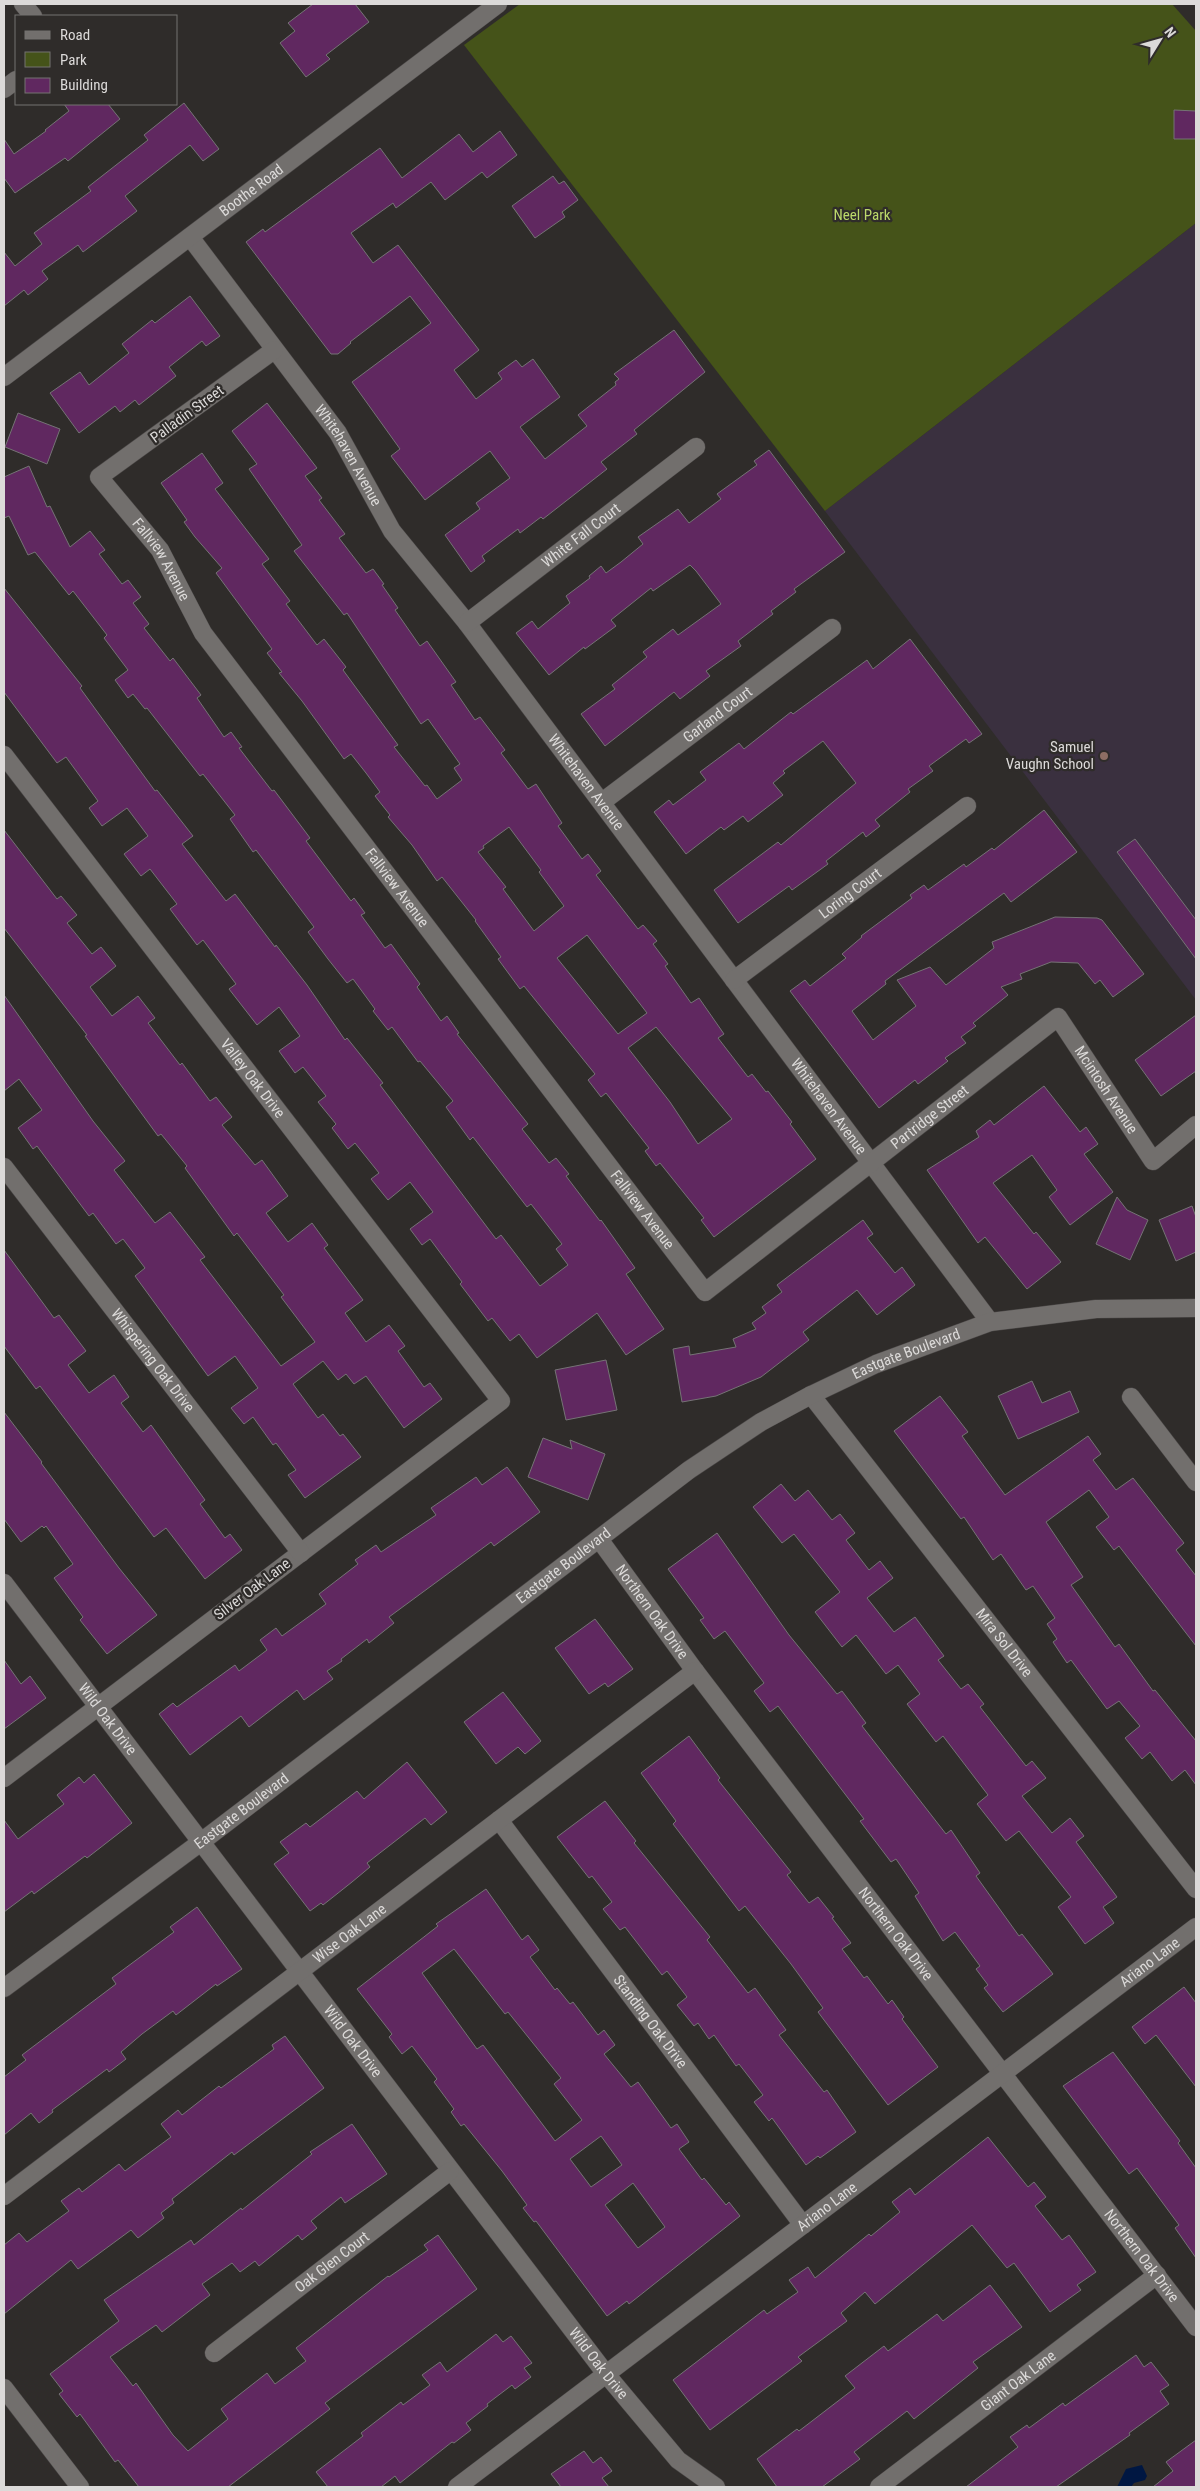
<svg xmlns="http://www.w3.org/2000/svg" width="1200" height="2491" viewBox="0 0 1200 2491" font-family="'Roboto Condensed',sans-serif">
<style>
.education{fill:#3a303f}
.green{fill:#455319}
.water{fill:#001742}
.building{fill:#602860;stroke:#757375;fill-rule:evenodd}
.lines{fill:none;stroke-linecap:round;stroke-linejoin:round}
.street-casing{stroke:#4a4746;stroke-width:19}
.street{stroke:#726f6d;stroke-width:18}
.education-dot{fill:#8d6e63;stroke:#2f2c2a;stroke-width:2}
.labels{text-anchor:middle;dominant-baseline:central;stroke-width:4.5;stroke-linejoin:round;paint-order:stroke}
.street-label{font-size:15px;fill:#dcdad9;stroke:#2f2c2a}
.park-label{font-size:15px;fill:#bbd86a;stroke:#2f2c2a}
.poi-label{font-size:15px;fill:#dcdad9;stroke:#2f2c2a;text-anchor:end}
</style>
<rect width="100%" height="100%" fill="#2f2c2a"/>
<!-- education -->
<path class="education" d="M1196 223V1000L825 511Z"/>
<!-- green -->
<path class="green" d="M520 4H1172L1196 31V223L825 511 464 45Z"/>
<!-- water -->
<path class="water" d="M1142 2465 1147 2476 1145 2480 1134 2483 1131 2487H1117L1126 2469Z"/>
<!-- building -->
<g class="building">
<path d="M313 4H355L369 22 326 55 330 59 306 77 280 43 295 31 288 23Z"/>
<path d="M184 103 219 149 203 161 190 145 125 196 137 211 83 252 78 245 42 271 48 279 28 295 24 290 4 306V252L15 266 42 244 34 233 91 191 88 187 148 140 144 135Z"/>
<path d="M64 104H108L120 119 68 161 65 158 15 193 4 178V139L14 154 46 131 45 130 69 111Z"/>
<path d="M1174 110 1196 111V139H1174Z"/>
<path d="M500 131 517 155 487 178 482 172 445 200 431 182 396 208 393 203 351 233 373 263 398 245 479 350 454 370 476 399 502 379 498 373 516 360 522 367 533 359 560 397 520 427 545 459 587 426 578 415 616 385 615 382 619 379 614 374 674 330 705 372 634 430 637 434 601 462 607 469 543 519 541 517 520 533 518 529 482 556 485 561 471 572 445 535 480 509 476 503 510 478 490 451 425 500 391 456 400 449 352 382 431 323 410 296 350 342 351 343 338 354H331L246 242 263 229 265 232 380 148 402 178 459 134 473 152Z"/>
<path d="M553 176 559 184 564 181 578 200 562 212 565 217 535 238 512 206Z"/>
<path d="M190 296 220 336 206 346 202 341 169 367 176 376 139 405 135 400 120 412 115 406 79 433 50 393 80 372 89 385 129 353 122 344 152 320 155 323Z"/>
<path d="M267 403 317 468 305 476 322 498 319 500 345 534 339 538 366 573 373 569 384 584 382 585 398 608 395 610 420 646 427 641 456 682 451 685 475 720 480 717 505 750 501 753 528 789 536 784 562 823 558 826 582 859 588 854 601 871 596 875 638 929 643 925 657 941 653 944 668 964 665 966 691 1003 699 998 724 1034 718 1038 748 1077 752 1074 766 1092 768 1091 792 1122 790 1124 816 1159 714 1237 701 1220 704 1218 660 1163 656 1166 645 1151 649 1148 606 1093 601 1097 588 1080 595 1074 524 986 520 989 498 959 501 957 475 921 476 920 442 877 437 881 412 845 388 817 390 815 375 796 380 792 366 773 351 754 344 759 302 701 279 673 282 672 267 653 272 649 216 573 222 568 195 537 184 522 187 520 161 483 202 453 223 483 215 489 269 559 262 564 290 601 286 604 317 645 324 639 346 667 343 670 398 745 394 747 425 786 427 785 437 799 462 780 454 768 460 764 428 719 421 724 347 613 344 615 294 551 302 545 249 469 257 464 232 431ZM509 827 541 870 539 872 564 906 534 931 503 889 506 887 478 852 484 848 483 846ZM587 935 647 1013 618 1034 557 958ZM656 1027 732 1119 698 1144 670 1102 628 1048Z"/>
<path d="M18 413 60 429 47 464 5 447Z"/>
<path d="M769 450 845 552 794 589 796 592 771 611 773 614 738 641 741 646 706 671 710 676 680 699 674 692 605 746 581 714 615 689 612 685 647 657 643 652 673 629 678 635 721 604 696 571 690 565 653 591 651 588 611 620 616 626 585 649 584 647 549 675 516 633 532 621 538 629 570 603 566 596 590 578 589 576 601 566 606 573 621 562 643 544 638 537 678 509 689 523 721 499 717 494 757 465 754 461Z"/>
<path d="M29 466 47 507 50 506 70 547 90 531 105 550 99 554 122 584 128 580 141 597 133 603 149 624 144 628 170 661 173 658 201 695 197 698 224 737 231 732 242 747 239 748 272 791 274 790 310 838 306 841 351 901 354 898 365 913 361 915 385 948 391 944 420 984 417 987 441 1021 447 1016 459 1033 457 1034 528 1124 522 1129 549 1163 556 1158 569 1174 566 1176 600 1221 601 1220 635 1268 626 1274 664 1329 626 1355 597 1313 537 1358 519 1334 510 1341 492 1318 488 1321 460 1284 462 1282 430 1239 422 1245 410 1229 433 1212 410 1182 388 1200 371 1179 379 1173 355 1143 348 1149 332 1128 336 1124 318 1102 326 1096 303 1067 295 1073 279 1051 300 1036 279 1007 257 1025 229 989 236 984 203 940 197 945 170 909 177 904 150 869 141 876 124 854 148 836 127 808 102 826 89 808 98 801 66 757 57 763 4 692V588L82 686 80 688 155 791 157 790 193 836 182 844 226 901 235 894 275 947 276 945 307 985 345 1040 347 1038 383 1083 380 1085 496 1239 501 1235 540 1286 568 1265 556 1249 562 1244 531 1204 527 1207 473 1137 470 1140 446 1107 453 1101 420 1061 418 1062 392 1027 388 1030 373 1011 375 1009 353 979 347 983 328 959 308 932 314 927 256 850 253 852 230 819 235 815 203 774 200 776 147 708 145 709 133 694 128 698 115 680 128 670 104 638 107 635 73 591 69 595 35 552 28 555 9 516 4 518V477Z"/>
<path d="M910 639 982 734 969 743 966 739 929 766 933 771 908 789 910 792 875 820 880 826 866 837 863 832 826 861 828 864 792 890 789 886 738 923 714 890 778 842 781 845 856 783 823 741 783 771 785 773 773 783 783 795 748 822 743 816 724 830 721 827 686 854 654 812 669 800 673 805 706 780 700 772 739 743 744 749 791 712 793 714 867 660 873 669Z"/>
<path d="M1044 810 1077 852 1011 902 1004 893 885 981 886 984 852 1011 873 1040 916 1006 897 980 930 967 946 985 994 948 992 942 1055 917 1097 918 1102 920 1144 974 1113 997 1100 980 1095 984 1078 963 1051 962 1020 974 1022 979 1001 987 1008 995 973 1023 976 1026 961 1037 966 1043 945 1058 948 1061 918 1084 915 1080 879 1108 790 991 805 980 810 986 846 958 842 954 862 937 861 936 912 898 910 895 924 885 928 890 964 864 966 867 992 848 994 850Z"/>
<path d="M4 830 57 899 61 896 77 915 67 923 92 954 101 947 116 966 90 987 112 1016 138 996 155 1018 148 1023 180 1065 182 1063 210 1101 216 1097 232 1117 222 1125 255 1165 262 1160 288 1196 266 1213 288 1242 312 1223 328 1245 324 1248 363 1300 345 1313 366 1342 389 1325 405 1346 398 1351 424 1387 430 1383 442 1399 404 1428 366 1376 354 1384 346 1374 338 1380 323 1361 293 1384 318 1418 323 1414 340 1436 343 1434 361 1457 305 1498 288 1475 296 1470 276 1443 273 1445 253 1417 244 1424 231 1408 258 1388 235 1356 208 1376 135 1276 145 1268 123 1239 116 1244 93 1213 89 1216 37 1146 33 1149 18 1128 42 1110 19 1079 4 1091V995L93 1121 125 1161 114 1170 155 1223 170 1212 205 1257 200 1260 281 1366 315 1342 281 1297 284 1295 237 1233 234 1236 185 1168 187 1166 161 1134 158 1136 85 1036 87 1035 4 928Z"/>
<path d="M1135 839 1196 920V959L1117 852Z"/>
<path d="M1196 1015V1071L1161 1096 1135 1060Z"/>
<path d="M1044 1086 1080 1132 1086 1127 1098 1144 1084 1154 1113 1192 1070 1225 1049 1197 1057 1190 1032 1155 993 1183 1034 1234 1036 1232 1061 1262 1027 1289 985 1237 978 1243 927 1170 979 1137 976 1131 990 1120 994 1125Z"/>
<path d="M1117 1197 1127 1210 1148 1220 1130 1260 1096 1244Z"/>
<path d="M1192 1206 1196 1217V1252L1176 1261 1159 1220Z"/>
<path d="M863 1220 873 1234 867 1238 895 1273 902 1267 915 1285 877 1315 857 1290 803 1332 809 1340 761 1377 716 1396 682 1402 673 1349 689 1346 690 1355 736 1347 733 1339 756 1329 752 1323 766 1313 762 1307 782 1292 777 1285Z"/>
<path d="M4 1250 54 1318 59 1315 86 1351 68 1365 89 1393 114 1375 129 1397 121 1403 143 1432 151 1425 205 1500 200 1504 225 1538 230 1534 242 1550 205 1579 166 1528 154 1537 40 1386 36 1389 4 1346Z"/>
<path d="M606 1360 617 1410 566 1420 555 1370Z"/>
<path d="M1032 1381 1042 1403 1070 1391 1079 1412 1018 1439 998 1396Z"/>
<path d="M940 1396 968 1432 962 1436 1005 1495 1088 1436 1101 1454 1093 1460 1116 1490 1133 1478 1184 1543 1176 1550 1196 1576V1646L1119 1546 1114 1550 1096 1527 1109 1517 1089 1490 1046 1522 1083 1577 1071 1585 1115 1647 1119 1644 1153 1691 1155 1690 1196 1741V1785L1185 1770 1172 1781 1150 1752 1142 1759 1125 1738 1140 1726 1119 1701 1107 1709 1071 1660 1067 1663 1053 1642 1057 1639 1047 1624 1055 1618 1033 1586 1026 1590 1001 1554 993 1560 964 1517 961 1519 894 1431Z"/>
<path d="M4 1412 42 1462 41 1463 119 1568 157 1615 107 1654 80 1620 83 1617 54 1578 73 1564 46 1526 44 1528 42 1526 21 1542 4 1519Z"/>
<path d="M543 1438 572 1449 570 1440 605 1454 588 1500 528 1477Z"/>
<path d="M507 1467 540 1512 494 1546 491 1542 389 1617 394 1623 369 1643 367 1639 341 1659 342 1661 327 1671 333 1679 304 1700 297 1690 249 1727 241 1716 190 1755 159 1714 173 1703 177 1707 235 1665 239 1671 267 1650 260 1640 276 1628 282 1636 326 1604 319 1594 358 1564 355 1560 376 1545 381 1552 436 1515 431 1508 476 1477 482 1485Z"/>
<path d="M781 1484 795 1501 808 1490 832 1520 840 1514 855 1533 846 1540 869 1570 880 1561 893 1578 867 1598 894 1632 915 1617 944 1656 938 1660 961 1689 968 1684 984 1704 980 1707 1026 1766 1032 1761 1046 1778 1022 1796 1052 1833 1070 1818 1084 1836 1076 1842 1117 1897 1103 1907 1114 1923 1085 1944 1058 1907 1071 1897 1019 1831 1006 1841 977 1804 988 1795 943 1736 936 1742 907 1704 920 1694 898 1665 886 1674 856 1635 842 1647 815 1612 840 1592 794 1534 782 1543 753 1507Z"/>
<path d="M717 1533 789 1635 837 1694 842 1691 866 1723 862 1726 946 1834 951 1830 980 1873 976 1876 1019 1936 1022 1934 1053 1974 1003 2012 984 1988 988 1985 976 1969 980 1966 955 1932 943 1941 915 1896 919 1893 896 1859 891 1862 860 1821 864 1819 778 1706 770 1712 754 1691 764 1683 725 1631 714 1639 700 1620 704 1618 668 1569Z"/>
<path d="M595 1619 633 1669 608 1687 605 1683 589 1694 555 1648Z"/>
<path d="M4 1660 21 1684 30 1676 46 1698 4 1729Z"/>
<path d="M503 1692 541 1741 525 1754 518 1747 496 1764 464 1722Z"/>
<path d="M689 1736 720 1778 718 1780 791 1872 787 1875 809 1903 818 1897 834 1917 832 1918 851 1943 842 1949 864 1978 867 1976 888 2004 892 2000 904 2017 902 2019 938 2067 888 2105 818 2012 823 2008 791 1964 745 1906 739 1911 673 1824 676 1821 641 1773Z"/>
<path d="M407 1762 447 1812 431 1825 425 1818 367 1863 370 1867 352 1882 323 1905 321 1903 310 1911 274 1864 289 1853 280 1842 306 1823 310 1827 357 1791 364 1799Z"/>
<path d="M94 1774 132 1823 87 1858 85 1856 34 1894 32 1891 4 1912V1820L18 1839 64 1804 57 1795 79 1777 84 1783Z"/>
<path d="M605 1801 636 1841 634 1843 710 1937 707 1940 748 1993 755 1988 786 2030 779 2035 824 2092 827 2090 856 2132 820 2158 818 2156 806 2165 772 2118 769 2121 754 2102 763 2095 739 2064 736 2066 714 2035 709 2039 698 2023 694 2026 677 2005 687 1997 667 1971 662 1975 625 1927 620 1930 603 1909 612 1902 592 1876 589 1878 557 1837Z"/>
<path d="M486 1889 522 1940 528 1935 539 1950 530 1957 555 1990 557 1988 570 2004 573 2002 598 2035 604 2030 615 2045 604 2054 631 2087 638 2082 671 2128 677 2124 689 2142 679 2149 702 2180 704 2178 726 2205 729 2202 740 2216 629 2304 627 2301 607 2316 536 2221 534 2222 523 2208 527 2205 502 2171 464 2124 461 2126 451 2112 454 2109 434 2082 437 2079 412 2046 402 2054 389 2037 392 2034 357 1989 438 1926 436 1924ZM454 1949 505 2014 508 2012 561 2078 554 2084 582 2120 555 2141 483 2045 477 2049 422 1973ZM601 2136 622 2165 591 2187 570 2159ZM633 2183 665 2227 638 2248 605 2205Z"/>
<path d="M197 1907 242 1969 217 1986 216 1984 176 2015 173 2011 142 2034 121 2052 126 2059 109 2072 107 2069 52 2110 53 2112 39 2123 31 2113 4 2135V2077L26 2060 22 2055 116 1984 112 1978 174 1932 170 1927Z"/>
<path d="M1184 1987 1196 2003V2087L1156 2035 1145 2044 1132 2027Z"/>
<path d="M285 2036 324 2088 234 2155 232 2152 172 2199 174 2203 161 2213 164 2218 138 2238 131 2230 78 2269 71 2260 4 2314V2245L19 2233 27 2242 69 2211 61 2201 79 2188 82 2192 119 2164 125 2171 141 2159 171 2137 161 2124 178 2110 182 2115 219 2086 221 2088 274 2049 272 2045Z"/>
<path d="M1113 2052 1180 2141 1178 2143 1196 2168V2258L1175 2228 1179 2225 1137 2168 1129 2174 1063 2086Z"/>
<path d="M352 2124 387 2174 345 2203 341 2197 311 2221 317 2228 302 2240 298 2235 259 2266 255 2261 240 2272 232 2263 202 2284 210 2295 162 2332 156 2325 110 2357 133 2386 136 2383 173 2435 188 2451 228 2419 221 2409 267 2373 275 2384 306 2361 296 2348 388 2276 389 2277 428 2250 424 2245 438 2235 477 2289 325 2403 330 2409 228 2487H139L118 2460 115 2462 80 2414 77 2417 59 2394 63 2391 50 2374 119 2321 104 2300 191 2240 194 2245 241 2208 242 2210 312 2154 310 2152Z"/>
<path d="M988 2137 1028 2187 1034 2182 1046 2197 1035 2206 1062 2240 1069 2235 1096 2272 1077 2285 1081 2290 1050 2312 1014 2263 1007 2268 972 2225 875 2304 865 2292 841 2313 847 2321 798 2357 802 2361 710 2430 673 2380 764 2310 767 2314 798 2292 789 2280 808 2267 815 2278 869 2234 871 2236 900 2212 892 2202 910 2188 915 2195Z"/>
<path d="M990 2285 1022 2327 973 2362 978 2368 914 2419 907 2411 854 2452 860 2459 822 2487H777L757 2459 797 2429 799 2431 855 2388 845 2376 884 2346 888 2351 937 2314 943 2321Z"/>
<path d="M496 2334 503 2342 511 2336 532 2363 524 2368 531 2377 515 2389 512 2385 487 2404 488 2406 466 2423 471 2430 454 2443 452 2442 400 2483 395 2476 381 2487H328L316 2472 363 2436 361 2433 401 2402 403 2405 430 2385 422 2375 440 2362 447 2372Z"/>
<path d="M1136 2355 1144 2367 1151 2362 1169 2385 1160 2391 1169 2404 1129 2433 1130 2435 1056 2487H966L1018 2447 1010 2437 1027 2425 1029 2428 1063 2403 1065 2406Z"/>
<path d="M1196 2440V2487H1153L1173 2471 1166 2462Z"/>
<path d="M584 2451 593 2463 601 2457 612 2471 602 2478 609 2487H561L551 2474Z"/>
</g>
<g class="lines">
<!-- street casing -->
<g class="street-casing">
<g id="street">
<path d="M23 4 33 16"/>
<path d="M4 89 16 80"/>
<path id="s1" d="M190 237 338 433 392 531 467 623 990 1322"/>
<path id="s2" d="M274 350 99 477 160 550 203 633 705 1292 1058 1017 1153 1161 1196 1125"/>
<path id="s3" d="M4 377 498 4"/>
<path id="s4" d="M467 623 696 447"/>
<path id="s5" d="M4 755 501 1401 4 1778"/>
<path id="s6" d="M602 802 832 628"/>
<path id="s7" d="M734 980 967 806"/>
<path id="s8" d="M4 1167 301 1553"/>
<path id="s9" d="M811 1395 1196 1889"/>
<path d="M1131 1397 1196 1482"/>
<path id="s10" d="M599 1539 695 1671 1196 2327"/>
<path id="s11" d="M4 1583 606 2374 678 2460 716 2487"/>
<path id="s12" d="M499 1820 803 2225"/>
<path id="s13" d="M4 1988 201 1842 689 1470 761 1422 811 1395 876 1364 990 1322 1096 1309 1196 1308"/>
<path id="s14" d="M4 2196 695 1671"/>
<path id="s15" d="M214 2353 450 2171"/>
<path d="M4 2388 80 2487"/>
<path id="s16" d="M457 2487 1196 1927"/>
<path id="s17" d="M879 2487 1157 2275"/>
</g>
</g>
<!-- street -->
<use href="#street" class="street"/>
</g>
<!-- markers -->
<circle class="education-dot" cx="1104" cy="756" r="5"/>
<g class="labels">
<!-- street labels -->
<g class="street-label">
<text stroke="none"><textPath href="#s3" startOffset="310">Boothe Road</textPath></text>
<text transform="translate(187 414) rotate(-36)">Palladin Street</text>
<text stroke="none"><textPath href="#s1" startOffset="270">Whitehaven Avenue</textPath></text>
<text stroke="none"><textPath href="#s4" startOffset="144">White Fall Court</textPath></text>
<text stroke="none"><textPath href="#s2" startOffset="320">Fallview Avenue</textPath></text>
<text stroke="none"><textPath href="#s6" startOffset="145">Garland Court</textPath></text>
<text stroke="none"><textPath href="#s1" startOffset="675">Whitehaven Avenue</textPath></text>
<text stroke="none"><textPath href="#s2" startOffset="725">Fallview Avenue</textPath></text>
<text stroke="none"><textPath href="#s7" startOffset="145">Loring Court</textPath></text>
<text stroke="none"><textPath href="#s5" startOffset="408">Valley Oak Drive</textPath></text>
<text stroke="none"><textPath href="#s2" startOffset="1768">Mcintosh Avenue</textPath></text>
<text stroke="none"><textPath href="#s1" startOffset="1080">Whitehaven Avenue</textPath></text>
<text stroke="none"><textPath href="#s2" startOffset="1518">Partridge Street</textPath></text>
<text stroke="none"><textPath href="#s2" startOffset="1130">Fallview Avenue</textPath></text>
<text stroke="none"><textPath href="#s13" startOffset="1106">Eastgate Boulevard</textPath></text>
<text stroke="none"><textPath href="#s8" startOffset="244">Whispering Oak Drive</textPath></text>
<text stroke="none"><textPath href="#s13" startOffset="701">Eastgate Boulevard</textPath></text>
<text transform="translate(252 1589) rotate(-37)">Silver Oak Lane</text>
<text stroke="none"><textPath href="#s10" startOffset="90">Northern Oak Drive</textPath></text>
<text stroke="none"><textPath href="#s9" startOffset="314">Mira Sol Drive</textPath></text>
<text stroke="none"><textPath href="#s11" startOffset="171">Wild Oak Drive</textPath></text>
<text stroke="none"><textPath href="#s13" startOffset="296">Eastgate Boulevard</textPath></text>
<text stroke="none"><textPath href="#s14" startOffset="434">Wise Oak Lane</textPath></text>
<text stroke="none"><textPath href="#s10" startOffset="494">Northern Oak Drive</textPath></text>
<text stroke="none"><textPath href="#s16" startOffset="869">Ariano Lane</textPath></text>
<text stroke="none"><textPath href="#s12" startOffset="252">Standing Oak Drive</textPath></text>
<text stroke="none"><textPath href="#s11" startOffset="576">Wild Oak Drive</textPath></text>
<text stroke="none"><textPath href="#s16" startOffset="464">Ariano Lane</textPath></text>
<text stroke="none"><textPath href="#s10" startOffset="899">Northern Oak Drive</textPath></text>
<text stroke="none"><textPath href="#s15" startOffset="149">Oak Glen Court</textPath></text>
<text stroke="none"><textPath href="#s11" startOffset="981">Wild Oak Drive</textPath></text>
<text stroke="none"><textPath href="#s17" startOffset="175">Giant Oak Lane</textPath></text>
</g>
<!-- park labels -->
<g class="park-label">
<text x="862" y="215">Neel Park</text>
</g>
<!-- poi labels -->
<g class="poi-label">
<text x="1094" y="747">Samuel<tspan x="1094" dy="17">Vaughn School</tspan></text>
</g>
</g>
<!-- border -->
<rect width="1200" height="2491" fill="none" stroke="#dcdad9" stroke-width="10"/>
<!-- legend -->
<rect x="15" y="15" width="162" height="90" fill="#2f2c2a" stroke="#747270"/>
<rect x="25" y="31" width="25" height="8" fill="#726f6d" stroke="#747270"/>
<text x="60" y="40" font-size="15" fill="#dcdad9">Road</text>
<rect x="25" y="52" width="25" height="15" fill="#455319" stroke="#747270"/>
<text x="60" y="65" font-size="15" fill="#dcdad9">Park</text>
<rect x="25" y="78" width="25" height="15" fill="#602860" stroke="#747270"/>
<text x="60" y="90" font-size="15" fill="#dcdad9">Building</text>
<!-- north arrow -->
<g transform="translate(1160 40) rotate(53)" stroke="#2f2c2a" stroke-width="4" paint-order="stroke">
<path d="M0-4L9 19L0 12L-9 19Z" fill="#dcdad9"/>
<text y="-8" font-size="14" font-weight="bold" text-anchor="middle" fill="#dcdad9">N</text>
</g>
</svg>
